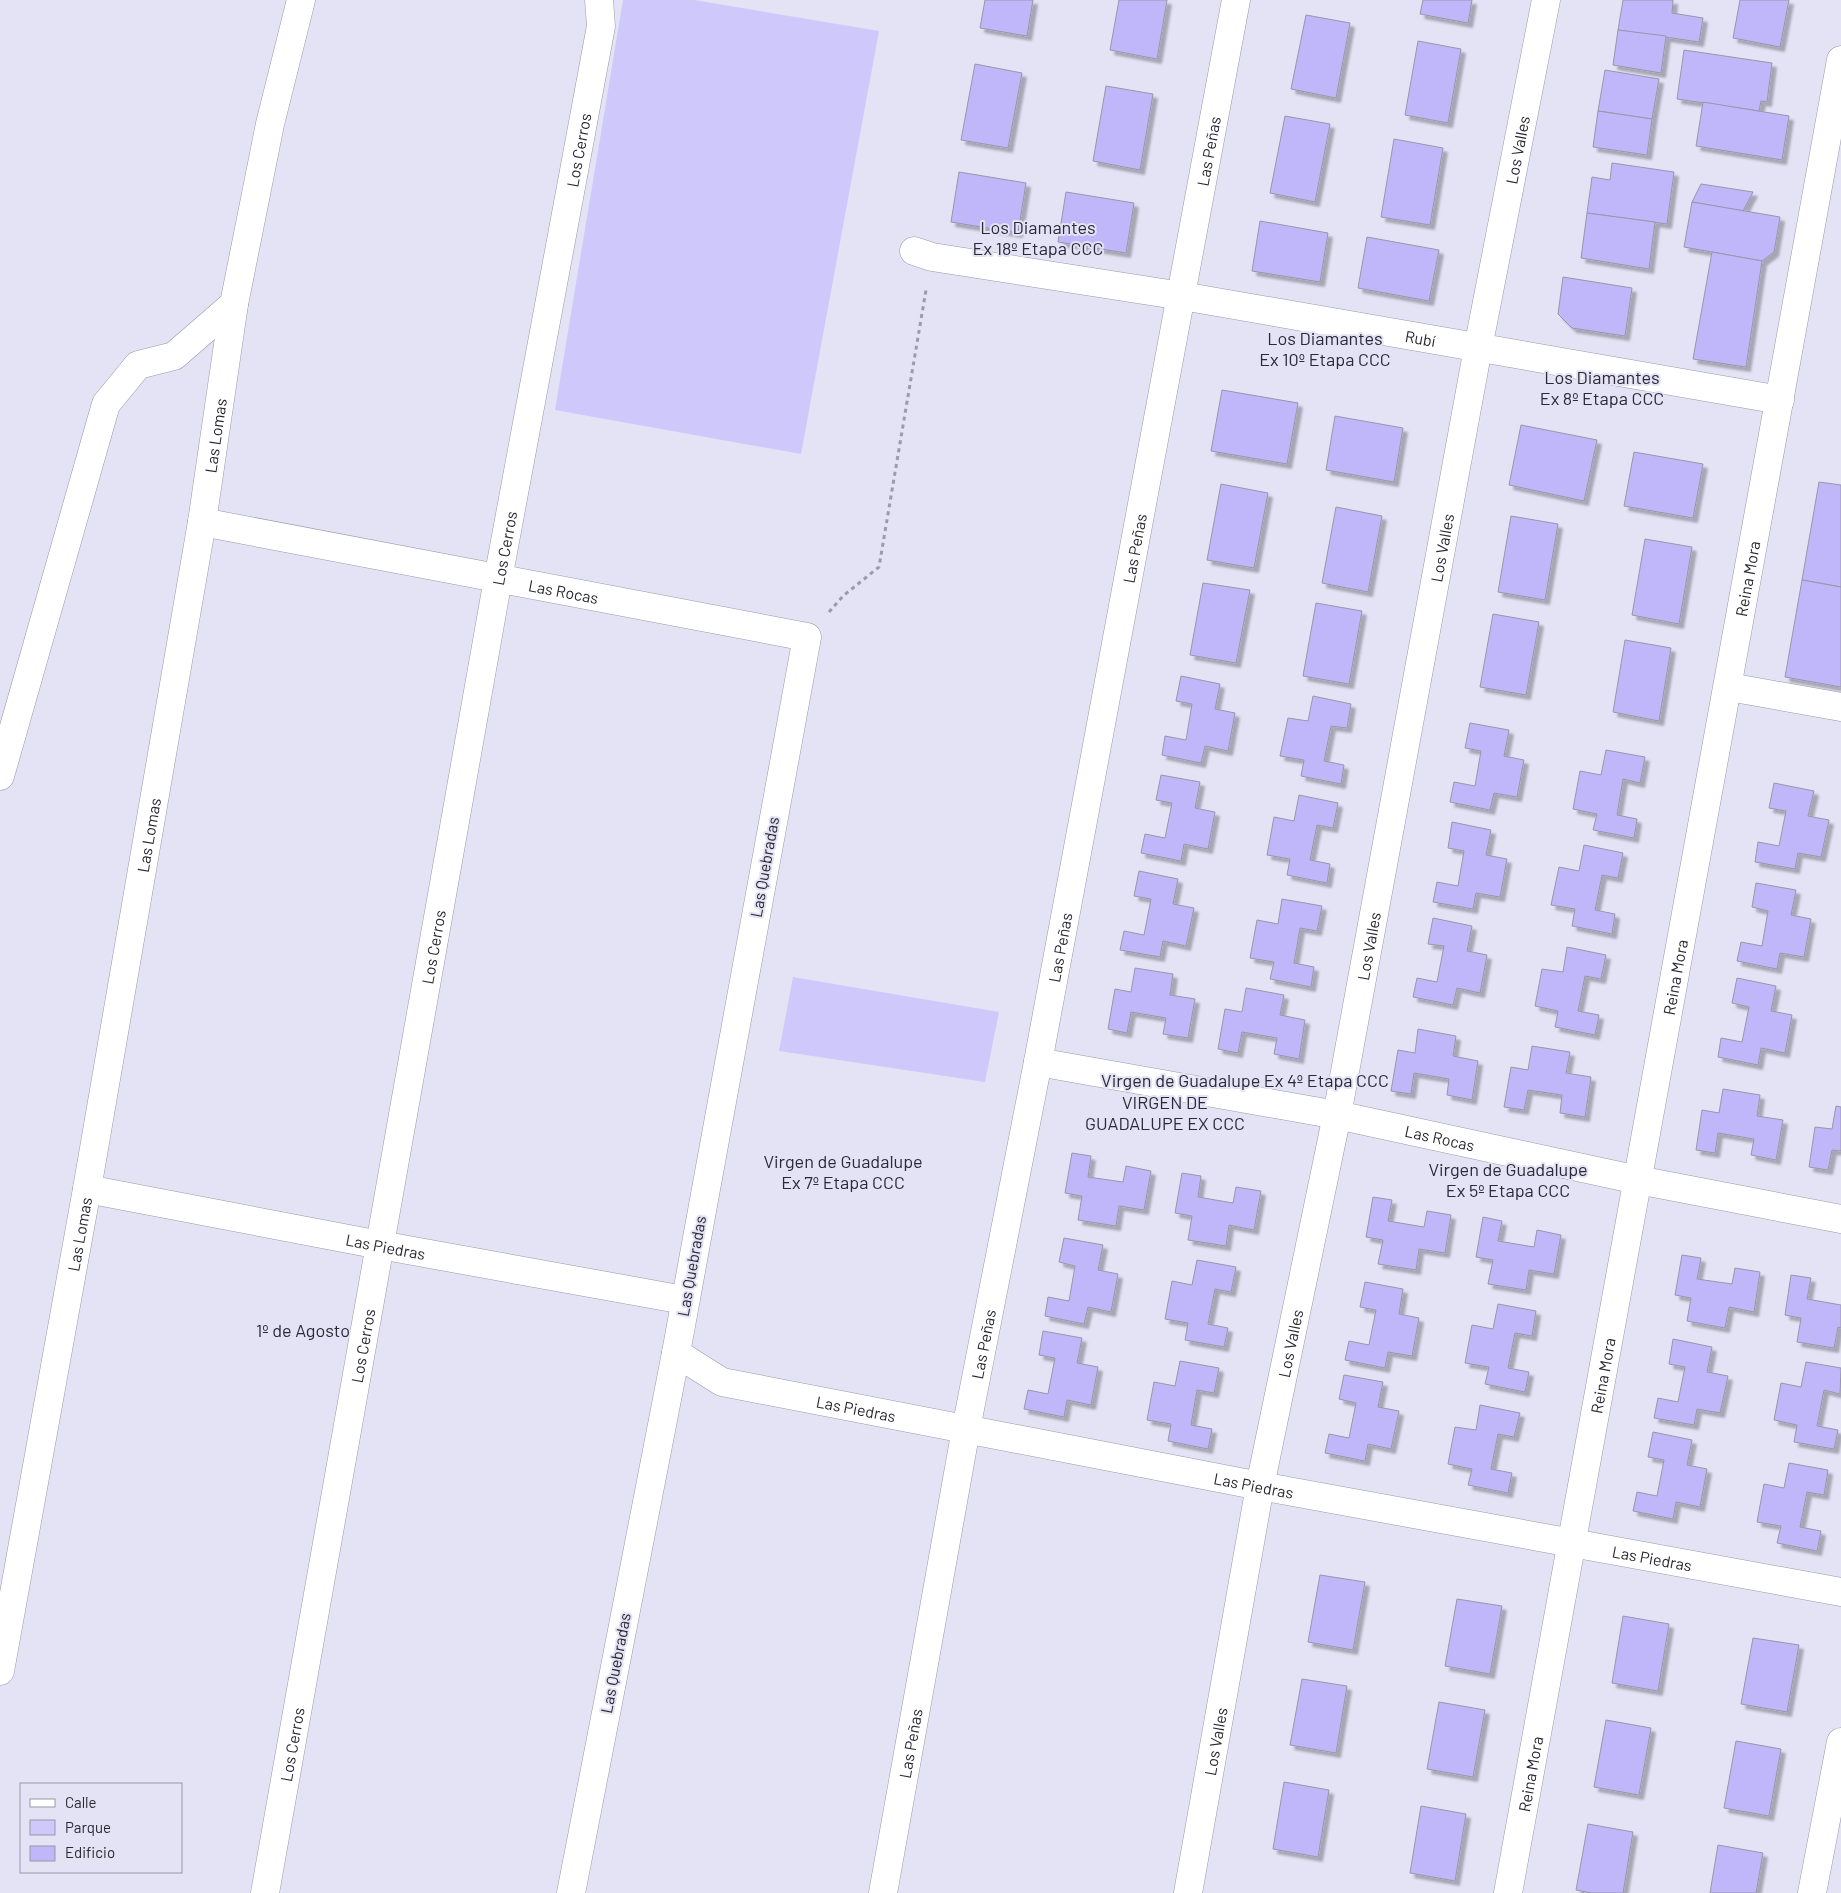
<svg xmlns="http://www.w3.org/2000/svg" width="1841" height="1893" viewBox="0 0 1841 1893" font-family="Barlow,sans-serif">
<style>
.green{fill:#cfc8fb}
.building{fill:#c0b6fa;stroke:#9896a8;filter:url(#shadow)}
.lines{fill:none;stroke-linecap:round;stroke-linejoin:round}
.minor-casing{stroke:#9a98aa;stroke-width:29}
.path{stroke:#9c9baa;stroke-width:3;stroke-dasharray:4 4;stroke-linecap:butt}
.minor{stroke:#fff;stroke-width:28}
.labels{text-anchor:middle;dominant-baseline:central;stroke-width:4;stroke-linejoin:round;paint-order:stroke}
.street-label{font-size:16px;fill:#292830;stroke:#e4e2f5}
.neighbourhood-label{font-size:18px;fill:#2b2938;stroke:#e4e2f5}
</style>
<defs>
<filter id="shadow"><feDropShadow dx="4.5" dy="4.5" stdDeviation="1" flood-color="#0004"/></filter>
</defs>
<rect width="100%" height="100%" fill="#e4e2f5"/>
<!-- green -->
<g class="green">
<path d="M623 0H694L879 31 801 454 555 410Z"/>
<path d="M793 977 999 1012 985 1082 779 1051Z"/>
</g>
<!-- building -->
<g class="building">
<path d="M985 0H1033L1027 36 980 28Z"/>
<path d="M1119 0H1167L1157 59 1110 50Z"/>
<path d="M1423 0H1472L1468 23 1420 14Z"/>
<path d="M1623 0H1673L1672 13 1703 18 1699 42 1618 30Z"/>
<path d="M1740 0H1789L1780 47 1733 38Z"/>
<path d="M1306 15 1350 23 1336 98 1291 89Z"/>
<path d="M1618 30 1666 36 1661 73 1613 65Z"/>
<path d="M1418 41 1461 49 1448 123 1405 115Z"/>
<path d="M1684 50 1772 63 1767 102 1761 101 1759 111 1677 99Z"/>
<path d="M975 64 1022 73 1008 148 961 140Z"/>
<path d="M1605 70 1659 79 1652 119 1598 111Z"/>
<path d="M1106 86 1153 94 1140 170 1093 161Z"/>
<path d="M1703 102 1789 116 1782 160 1696 146Z"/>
<path d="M1598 111 1652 119 1647 155 1593 147Z"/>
<path d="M1285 116 1330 124 1315 202 1270 193Z"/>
<path d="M1394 139 1443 148 1430 225 1381 217Z"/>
<path d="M1612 163 1674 172 1667 224 1587 213 1592 177 1610 180Z"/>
<path d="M959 172 1026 183 1018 233 951 222Z"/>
<path d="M1701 184 1753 192 1743 211 1692 202Z"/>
<path d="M1066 192 1134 203 1126 253 1058 242Z"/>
<path d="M1692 202 1780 217 1774 252 1762 261 1684 247Z"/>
<path d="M1587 213 1655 222 1649 269 1581 258Z"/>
<path d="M1260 221 1328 233 1320 282 1252 271Z"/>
<path d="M1367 237 1439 250 1429 301 1358 288Z"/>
<path d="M1712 252 1762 261 1746 367 1693 359Z"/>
<path d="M1563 277 1632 288 1625 336 1572 328 1558 314Z"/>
<path d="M1222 390 1298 403 1287 464 1211 451Z"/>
<path d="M1335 416 1403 428 1394 482 1326 470Z"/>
<path d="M1521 425 1597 440 1584 501 1509 485Z"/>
<path d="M1634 452 1703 464 1693 518 1624 506Z"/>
<path d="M1819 482 1841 485V587L1802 580Z"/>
<path d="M1221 484 1268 493 1254 568 1207 560Z"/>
<path d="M1336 507 1382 516 1368 592 1322 583Z"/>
<path d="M1511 516 1558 524 1545 600 1498 592Z"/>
<path d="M1645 539 1692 547 1679 624 1632 615Z"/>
<path d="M1802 580 1841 587V687L1785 677Z"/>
<path d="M1203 583 1250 590 1236 663 1190 655Z"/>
<path d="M1316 603 1362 611 1349 684 1303 676Z"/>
<path d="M1493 614 1539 622 1526 695 1480 687Z"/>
<path d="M1625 640 1671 648 1659 721 1613 712Z"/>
<path d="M1181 676 1220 684 1215 709 1235 713 1228 751 1205 746 1201 763 1162 755 1165 736 1186 740 1192 704 1176 701Z"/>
<path d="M1313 696 1351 704 1347 728 1331 726 1324 761 1344 765 1341 784 1301 776 1304 760 1280 756 1288 718 1308 721Z"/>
<path d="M1470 723 1509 730 1504 756 1524 760 1517 797 1494 793 1490 810 1450 802 1454 782 1475 786 1481 751 1465 748Z"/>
<path d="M1606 750 1645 757 1640 783 1623 779 1617 815 1637 819 1634 838 1593 830 1597 814 1573 809 1580 771 1601 775Z"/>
<path d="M1161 775 1200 782 1195 808 1215 812 1208 849 1184 844 1181 861 1141 853 1145 834 1165 838 1172 803 1156 800Z"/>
<path d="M1774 783 1814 791 1808 816 1829 820 1821 857 1798 853 1795 869 1755 862 1758 842 1779 846 1786 811 1769 808Z"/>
<path d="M1299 795 1338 803 1333 828 1317 825 1310 860 1330 864 1327 883 1287 875 1290 859 1267 855 1274 817 1294 821Z"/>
<path d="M1452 822 1491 830 1486 855 1507 859 1500 897 1476 893 1473 909 1433 902 1437 882 1458 886 1464 851 1448 848Z"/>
<path d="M1584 845 1623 853 1618 878 1602 875 1595 910 1615 914 1612 934 1572 926 1575 909 1551 905 1559 867 1579 871Z"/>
<path d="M1139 871 1178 879 1173 904 1194 908 1186 946 1163 941 1160 957 1120 950 1124 931 1144 935 1151 899 1134 896Z"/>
<path d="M1756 883 1796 890 1791 915 1811 919 1804 957 1780 953 1777 969 1737 961 1741 942 1762 946 1768 911 1752 907Z"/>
<path d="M1282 899 1322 906 1317 931 1300 928 1294 963 1314 967 1311 987 1270 979 1274 962 1250 958 1257 920 1278 924Z"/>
<path d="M1433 918 1472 926 1467 951 1487 955 1480 993 1457 988 1453 1005 1413 997 1417 978 1437 982 1444 946 1428 944Z"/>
<path d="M1567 947 1606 955 1601 979 1585 976 1578 1011 1599 1015 1595 1035 1555 1027 1558 1011 1535 1006 1542 969 1563 972Z"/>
<path d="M1135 968 1173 974 1170 995 1195 999 1188 1038 1163 1034 1166 1018 1131 1012 1127 1033 1108 1029 1115 989 1131 992Z"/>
<path d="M1737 978 1776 986 1771 1011 1792 1015 1785 1053 1761 1048 1758 1065 1718 1057 1721 1038 1742 1042 1749 1007 1732 1003Z"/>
<path d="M1246 988 1284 995 1280 1015 1305 1020 1299 1059 1274 1054 1277 1038 1242 1032 1238 1053 1218 1049 1225 1009 1242 1012Z"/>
<path d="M1418 1029 1456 1036 1453 1056 1478 1061 1472 1100 1447 1095 1449 1079 1414 1073 1411 1094 1391 1091 1398 1050 1415 1053Z"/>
<path d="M1532 1046 1570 1052 1566 1073 1591 1077 1585 1117 1560 1113 1562 1095 1528 1090 1524 1110 1504 1107 1511 1067 1528 1070Z"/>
<path d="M1723 1089 1760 1095 1757 1116 1783 1120 1776 1160 1751 1155 1754 1139 1718 1133 1715 1153 1696 1150 1702 1110 1719 1113Z"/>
<path d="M1836 1106 1841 1107V1151L1832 1150 1828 1170 1809 1167 1815 1127 1832 1129Z"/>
<path d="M1072 1153 1091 1156 1088 1177 1123 1182 1126 1166 1151 1171 1144 1210 1119 1206 1116 1226 1078 1220 1082 1196 1065 1193Z"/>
<path d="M1182 1173 1201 1176 1198 1197 1233 1203 1236 1187 1261 1191 1254 1230 1229 1225 1226 1246 1188 1240 1192 1216 1175 1213Z"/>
<path d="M1373 1197 1392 1200 1388 1221 1424 1227 1427 1211 1451 1215 1445 1253 1419 1249 1416 1270 1378 1264 1383 1240 1366 1237Z"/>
<path d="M1483 1217 1502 1221 1498 1241 1534 1247 1537 1230 1561 1235 1554 1274 1529 1270 1526 1290 1488 1284 1493 1260 1476 1257Z"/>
<path d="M1064 1238 1103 1245 1098 1270 1118 1274 1111 1312 1088 1307 1084 1324 1045 1316 1048 1297 1069 1301 1075 1266 1059 1262Z"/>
<path d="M1682 1255 1701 1258 1697 1279 1732 1284 1735 1268 1760 1272 1754 1312 1729 1307 1725 1328 1687 1321 1691 1298 1675 1295Z"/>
<path d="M1197 1260 1236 1267 1231 1292 1215 1289 1208 1324 1228 1328 1224 1347 1185 1340 1188 1323 1165 1319 1172 1281 1192 1285Z"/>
<path d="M1791 1275 1811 1278 1807 1299 1841 1305V1328L1838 1327 1834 1348 1797 1342 1801 1318 1785 1315Z"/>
<path d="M1365 1282 1403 1289 1399 1314 1419 1318 1412 1356 1388 1352 1385 1368 1345 1360 1349 1341 1369 1345 1376 1310 1360 1307Z"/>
<path d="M1498 1304 1536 1311 1532 1336 1515 1333 1508 1368 1529 1372 1525 1392 1485 1384 1489 1367 1465 1363 1472 1325 1493 1329Z"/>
<path d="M1043 1331 1082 1338 1077 1363 1098 1367 1091 1405 1067 1400 1064 1417 1024 1409 1028 1390 1048 1394 1055 1358 1039 1355Z"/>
<path d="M1673 1339 1712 1347 1707 1372 1728 1376 1720 1413 1697 1409 1694 1425 1654 1418 1658 1398 1678 1402 1685 1367 1669 1364Z"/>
<path d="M1180 1361 1219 1368 1214 1393 1197 1390 1191 1425 1212 1429 1208 1449 1168 1441 1171 1424 1147 1420 1154 1382 1175 1386Z"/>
<path d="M1806 1362 1841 1368 1840 1394 1824 1390 1817 1426 1838 1430 1834 1449 1794 1442 1797 1425 1774 1420 1781 1383 1801 1387Z"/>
<path d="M1344 1375 1383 1382 1378 1407 1399 1411 1391 1449 1368 1444 1365 1461 1325 1453 1329 1434 1349 1438 1356 1403 1339 1399Z"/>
<path d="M1480 1405 1520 1413 1514 1437 1498 1434 1491 1469 1512 1473 1508 1493 1468 1485 1472 1469 1448 1464 1455 1427 1476 1430Z"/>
<path d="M1653 1432 1692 1440 1687 1465 1707 1469 1700 1507 1676 1502 1673 1519 1633 1511 1637 1492 1657 1496 1664 1460 1648 1457Z"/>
<path d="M1789 1463 1828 1470 1824 1495 1807 1492 1800 1527 1821 1531 1817 1551 1777 1543 1781 1526 1757 1522 1764 1484 1784 1488Z"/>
<path d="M1320 1575 1365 1582 1353 1650 1308 1642Z"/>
<path d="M1457 1599 1502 1606 1490 1674 1445 1666Z"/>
<path d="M1623 1616 1669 1624 1658 1691 1612 1683Z"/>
<path d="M1753 1638 1799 1645 1787 1712 1741 1704Z"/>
<path d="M1302 1679 1347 1686 1336 1753 1290 1745Z"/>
<path d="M1439 1702 1485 1710 1473 1777 1427 1769Z"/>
<path d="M1606 1720 1651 1728 1639 1795 1594 1787Z"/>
<path d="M1736 1741 1781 1749 1769 1816 1724 1808Z"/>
<path d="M1284 1782 1329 1790 1318 1857 1273 1849Z"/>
<path d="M1421 1806 1466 1814 1455 1881 1410 1873Z"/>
<path d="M1588 1824 1633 1832 1623 1893H1591L1576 1890Z"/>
<path d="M1718 1845 1763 1853 1756 1893H1710Z"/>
</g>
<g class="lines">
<!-- minor casing -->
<g class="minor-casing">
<g id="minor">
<path id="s1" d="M914 251 932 257 1182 296 1780 400"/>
<path id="s2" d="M202 522 807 637 676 1353 571 1893"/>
<path d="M1729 687 1841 707"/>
<path d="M0 776 106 404 138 365 174 356 234 304"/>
<path id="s3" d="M1038 1062 1337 1115 1638 1180 1841 1219"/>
<path id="s4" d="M87 1189 380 1245 684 1300"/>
<path id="s5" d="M676 1353 722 1382 1260 1486 1841 1592"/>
<path id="s6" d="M0 1671 87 1189 202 522 234 304 270 124 301 0"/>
<path id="s7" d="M265 1893 498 579 601 26 599 0"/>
<path id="s8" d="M883 1893 966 1429 1038 1062 1236 0"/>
<path id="s9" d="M1188 1893 1260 1486 1337 1115 1478 348 1546 0"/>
<path id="s10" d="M1508 1893 1841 60"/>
<path d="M1812 1893 1841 1742"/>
</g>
</g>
<!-- path -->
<path class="path" d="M829 612 843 596 879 567 926 290"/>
<!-- minor -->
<use href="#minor" class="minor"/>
</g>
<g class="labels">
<!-- street labels -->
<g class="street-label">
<text stroke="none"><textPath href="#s7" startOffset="1771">Los Cerros</textPath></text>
<text stroke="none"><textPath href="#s8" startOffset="1772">Las Peñas</textPath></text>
<text stroke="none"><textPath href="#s9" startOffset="1774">Los Valles</textPath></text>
<text stroke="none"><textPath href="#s1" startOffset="514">Rubí</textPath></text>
<text stroke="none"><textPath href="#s6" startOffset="1254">Las Lomas</textPath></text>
<text stroke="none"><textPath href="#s7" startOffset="1366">Los Cerros</textPath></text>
<text stroke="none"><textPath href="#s8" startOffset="1368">Las Peñas</textPath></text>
<text stroke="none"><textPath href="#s9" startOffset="1369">Los Valles</textPath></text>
<text stroke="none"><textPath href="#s10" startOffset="1336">Reina Mora</textPath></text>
<text stroke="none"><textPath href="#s2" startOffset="368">Las Rocas</textPath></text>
<text stroke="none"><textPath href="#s6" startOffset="849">Las Lomas</textPath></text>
<text transform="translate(764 867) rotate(-80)">Las Quebradas</text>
<text stroke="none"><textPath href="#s7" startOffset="961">Los Cerros</textPath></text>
<text stroke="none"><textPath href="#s8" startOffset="962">Las Peñas</textPath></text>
<text stroke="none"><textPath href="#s9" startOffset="964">Los Valles</textPath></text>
<text stroke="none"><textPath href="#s10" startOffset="931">Reina Mora</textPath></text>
<text stroke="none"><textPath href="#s3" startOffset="409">Las Rocas</textPath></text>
<text stroke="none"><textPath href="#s6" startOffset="444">Las Lomas</textPath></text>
<text stroke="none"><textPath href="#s4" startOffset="304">Las Piedras</textPath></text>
<text transform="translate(691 1266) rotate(-80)">Las Quebradas</text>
<text stroke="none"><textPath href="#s8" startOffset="558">Las Peñas</textPath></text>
<text stroke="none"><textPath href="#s9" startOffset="559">Los Valles</textPath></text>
<text stroke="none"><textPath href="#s7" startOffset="556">Los Cerros</textPath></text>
<text stroke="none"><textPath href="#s10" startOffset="526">Reina Mora</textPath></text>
<text stroke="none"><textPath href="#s5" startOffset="191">Las Piedras</textPath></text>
<text stroke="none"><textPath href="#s5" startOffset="596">Las Piedras</textPath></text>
<text stroke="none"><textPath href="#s5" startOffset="1001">Las Piedras</textPath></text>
<text transform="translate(615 1663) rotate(-79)">Las Quebradas</text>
<text stroke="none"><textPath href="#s9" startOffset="154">Los Valles</textPath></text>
<text stroke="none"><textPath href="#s8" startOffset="152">Las Peñas</textPath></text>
<text stroke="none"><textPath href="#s7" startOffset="151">Los Cerros</textPath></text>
<text stroke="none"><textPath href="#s10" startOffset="121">Reina Mora</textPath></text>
</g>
<!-- neighbourhood labels -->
<g class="neighbourhood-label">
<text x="1038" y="227">Los Diamantes<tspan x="1038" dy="21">Ex 18º Etapa CCC</tspan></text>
<text x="1325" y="338">Los Diamantes<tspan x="1325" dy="21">Ex 10º Etapa CCC</tspan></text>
<text x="1602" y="377">Los Diamantes<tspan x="1602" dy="21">Ex 8º Etapa CCC</tspan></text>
<text x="1245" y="1080">Virgen de Guadalupe Ex 4º Etapa CCC</text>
<text x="1165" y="1102">VIRGEN DE<tspan x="1165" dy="21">GUADALUPE EX CCC</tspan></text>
<text x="843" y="1161">Virgen de Guadalupe<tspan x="843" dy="21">Ex 7º Etapa CCC</tspan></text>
<text x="1508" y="1169">Virgen de Guadalupe<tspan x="1508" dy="21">Ex 5º Etapa CCC</tspan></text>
<text x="303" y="1330">1º de Agosto</text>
</g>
</g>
<!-- legend -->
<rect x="20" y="1783" width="162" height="90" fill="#e4e2f5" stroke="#9998a6"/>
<rect x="30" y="1799" width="25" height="8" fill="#ffffff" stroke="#9998a6"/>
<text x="65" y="1808" font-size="15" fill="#292830">Calle</text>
<rect x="30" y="1820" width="25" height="15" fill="#cfc8fb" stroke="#9998a6"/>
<text x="65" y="1833" font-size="15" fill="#292830">Parque</text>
<rect x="30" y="1846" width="25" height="15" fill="#c0b6fa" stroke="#9998a6"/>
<text x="65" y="1858" font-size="15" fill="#292830">Edificio</text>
</svg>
